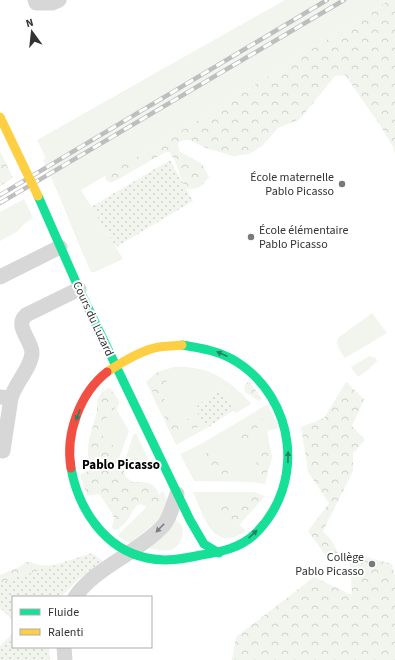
<svg xmlns="http://www.w3.org/2000/svg" width="395" height="660" viewBox="0 0 395 660" font-family="'Source Sans 3',sans-serif">
<style>
.green{fill:#f1f5ed}
.forest{fill:url(#forest-crowns)}
.park{fill:url(#park-dots)}
.lines{fill:none;stroke-linecap:round;stroke-linejoin:round}
.street{stroke:#d7d7d7;stroke-width:15}
.fast{stroke:#16e098;stroke-width:9}
.slow{stroke:#ffcf43;stroke-width:9}
.jam{stroke:#f24e42;stroke-width:9}
.rail-casing{stroke:#bebebe;stroke-width:4.5}
.rail{stroke:#fff;stroke-width:3;stroke-dasharray:9;stroke-linecap:butt}
.slow-bridge{stroke:#ffcf43;stroke-width:9}
.oneway{fill:#268160}
.oneway2{fill:#7d7d7d}
.poi-dot{fill:#7a7a7a;stroke:#fff;stroke-width:1.5}
.labels{text-anchor:middle;dominant-baseline:central;stroke-width:4;stroke-linejoin:round;paint-order:stroke}
.poi-label{font-size:12px;fill:#333;stroke:#fff;text-anchor:end}
.street-label{font-size:12px;fill:#333;stroke:#fff}
.neighbourhood-label{font-size:13px;font-weight:bold;fill:#000;stroke:#fff}
</style>
<defs>
<pattern id="forest-crowns" width="20" height="18" patternUnits="userSpaceOnUse"><rect width="20" height="18" fill="#f1f5ed"/><path d="M2 6a3 3 0 1 1 6 0M12 15a3 3 0 1 1 6 0" fill="none" stroke="#cfd2cc"/></pattern>
<pattern id="park-dots" width="8" height="8" patternUnits="userSpaceOnUse"><rect width="8" height="8" fill="#f1f5ed"/><path d="M2 2h.1M6 6h.1" fill="none" stroke="#cfd2cc" stroke-width="1.8" stroke-linecap="round"/></pattern>
</defs>
<rect width="100%" height="100%" fill="#fff"/>
<!-- green -->
<g class="green">
<path d="M285 0H390L168 139 81 190 123 259 95 272H91C74 235 61 197 43 160L46 158 37 140Z"/>
<path d="M24 199 33 218 24 224 18 231 0 241V212Z"/>
<path d="M372 313 387 333 345 358C341 352 335 346 338 338Z"/>
<path d="M369 356 376 358 377 361 368 370 358 377 351 367Z"/>
<path d="M174 367C208 365 230 380 251 404L236 413 219 390 194 408 207 428 176 445 146 382 157 372Z"/>
<path d="M110 388 119 401 117 410 129 431 114 472 80 475 90 470 88 450 89 440 97 412V403L106 389Z"/>
<path d="M268 404 279 428 267 431 272 457 265 484 253 482 194 481 180 454 201 444Z"/>
<path d="M136 433 149 461 122 470 133 435Z"/>
<path d="M163 491 168 502 161 518 130 543 117 536Z"/>
<path d="M193 492H254L264 496 263 498 239 525 246 531C212 554 204 516 193 492Z"/>
<path d="M174 518C176 520 180 523 181 525 186 535 179 549 169 550 161 552 151 548 143 547Z"/>
</g>
<!-- forest -->
<g class="forest">
<path d="M390 0H395V154L393 147 380 125 345 75 335 76 300 119 278 128 262 146 249 154 233 156 206 148 190 140H183L178 143 179 151 202 164 209 177C202 186 198 190 186 189 179 177 178 162 169 152L164 153 117 180 110 183 106 180 105 175 168 139Z"/>
<path d="M0 151 13 178 0 186Z"/>
<path d="M160 371 165 374C169 386 163 387 164 396 164 402 169 414 172 418 174 420 178 422 181 423L192 416 196 417 200 424 198 427 174 433 171 430 150 386C149 378 153 374 160 371Z"/>
<path d="M249 381 262 399 259 401 245 392 244 386Z"/>
<path d="M346 382 364 399 352 426 365 440 353 453V471L323 531 332 541 338 553 331 563 308 531 329 503 308 472 301 427 324 418Z"/>
<path d="M110 388 119 401V404C107 416 102 419 103 437L116 448 126 477 132 482C147 482 157 481 160 500L157 504 149 508 141 504 136 506C131 514 124 529 114 530L112 527 114 519 113 515 100 495 96 494 87 496 80 475 90 470 88 450 89 440 97 412V400L102 392Z"/>
<path d="M260 417 262 418C264 424 258 427 255 431V437C248 442 225 447 229 431L232 430 239 435 245 434 250 431C251 423 251 419 260 417Z"/>
<path d="M263 445 270 448 272 457 266 476 261 479 255 478 253 475 260 449Z"/>
<path d="M213 449 216 451 220 460 229 466V471C228 473 226 475 224 476 216 477 207 459 206 453L209 450Z"/>
<path d="M252 492H254L264 496 263 498 239 525C227 529 217 518 214 507L217 503 222 502C241 512 242 512 252 492Z"/>
<path d="M360 555 392 564 395 577V660H232L236 637 314 577 352 595 350 562Z"/>
<path d="M25 562H30L39 565 64 566 13 597 11 618 0 608V575L21 566Z"/>
</g>
<!-- park -->
<g class="park">
<path d="M170 160 193 201 116 247 91 207Z"/>
<path d="M219 390 234 410 207 428 194 408Z"/>
<path d="M92 553 103 561 79 579 61 597H13V620L0 608V583Z"/>
<path d="M13 633V647H49L50 660H0V646Z"/>
</g>
<g class="lines">
<!-- street -->
<g class="street">
<path d="M35 0 36 3H52L59 0"/>
<path d="M0 277 60 247"/>
<path d="M0 397 11 398C15 383 32 367 32 352 31 339 14 326 26 315L79 289"/>
<path d="M3 451 11 398"/>
<path d="M75 597C96 567 136 554 162 527 170 519 173 504 177 494"/>
<path d="M64 647 65 660"/>
</g>
<!-- fast -->
<g class="fast">
<path d="M38 196 79 289 190 520 204 544 219 553"/>
<path d="M71 468C78 508 104 549 147 558 165 562 183 559 201 555 221 552 241 548 256 533 306 483 295 399 237 362 220 351 201 348 182 345"/>
</g>
<!-- slow -->
<g class="slow">
<path d="M0 117 24 167"/>
<path d="M107 372C122 362 141 350 159 347 167 346 175 346 182 345"/>
</g>
<!-- jam -->
<path class="jam" d="M71 468C65 434 80 393 107 372"/>
<!-- rail casing -->
<g class="rail-casing">
<g id="rail">
<path d="M0 195 327 0"/>
<path d="M0 203 344 0"/>
</g>
</g>
<!-- rail -->
<use href="#rail" class="rail"/>
<!-- slow-bridge -->
<path class="slow-bridge" d="M24 167 38 196"/>
</g>
<!-- one-way arrows -->
<defs><path id="oneway-solid" d="M-6-.8H1V-3.2L6.5 0L1 3.2V.8H-6Z"/></defs>
<g class="oneway">
<use href="#oneway-solid" transform="translate(222 354) rotate(-156)"/>
<use href="#oneway-solid" transform="translate(78 415) rotate(111)"/>
<use href="#oneway-solid" transform="translate(288 457) rotate(-89)"/>
<use href="#oneway-solid" transform="translate(253 534) rotate(-43)"/>
</g>
<use class="oneway2" href="#oneway-solid" transform="translate(160 528) rotate(134)"/>
<!-- markers -->
<g class="poi-dot">
<circle cx="342" cy="184" r="4"/>
<circle cx="251" cy="237" r="4"/>
<circle cx="372" cy="564" r="4"/>
</g>
<g class="labels">
<!-- poi labels -->
<g class="poi-label">
<text x="334" y="177">École maternelle<tspan x="334" dy="14">Pablo Picasso</tspan></text>
<text x="259" y="230" text-anchor="start">École élémentaire<tspan x="259" dy="14">Pablo Picasso</tspan></text>
<text x="364" y="557">Collège<tspan x="364" dy="14">Pablo Picasso</tspan></text>
</g>
<!-- street labels -->
<g class="street-label">
<text transform="translate(93 319) rotate(65)">Cours du Luzard</text>
</g>
<!-- neighbourhood labels -->
<g class="neighbourhood-label">
<text x="121" y="465">Pablo Picasso</text>
</g>
</g>
<!-- legend -->
<rect x="12" y="596" width="140" height="52" fill="#ffffff" stroke="#adadad"/>
<rect x="20" y="609" width="20" height="6" fill="#16e098" stroke="#adadad"/>
<text x="48" y="616" font-size="12" fill="#333333">Fluide</text>
<rect x="20" y="629" width="20" height="6" fill="#ffcf43" stroke="#adadad"/>
<text x="48" y="636" font-size="12" fill="#333333">Ralenti</text>
<!-- north arrow -->
<g transform="translate(32 32) rotate(345)" stroke="#ffffff" stroke-width="3" paint-order="stroke">
<path d="M0-3L7 15L0 10L-7 15Z" fill="#333333"/>
<text y="-6" font-size="11" font-weight="bold" text-anchor="middle" fill="#333333">N</text>
</g>
</svg>
